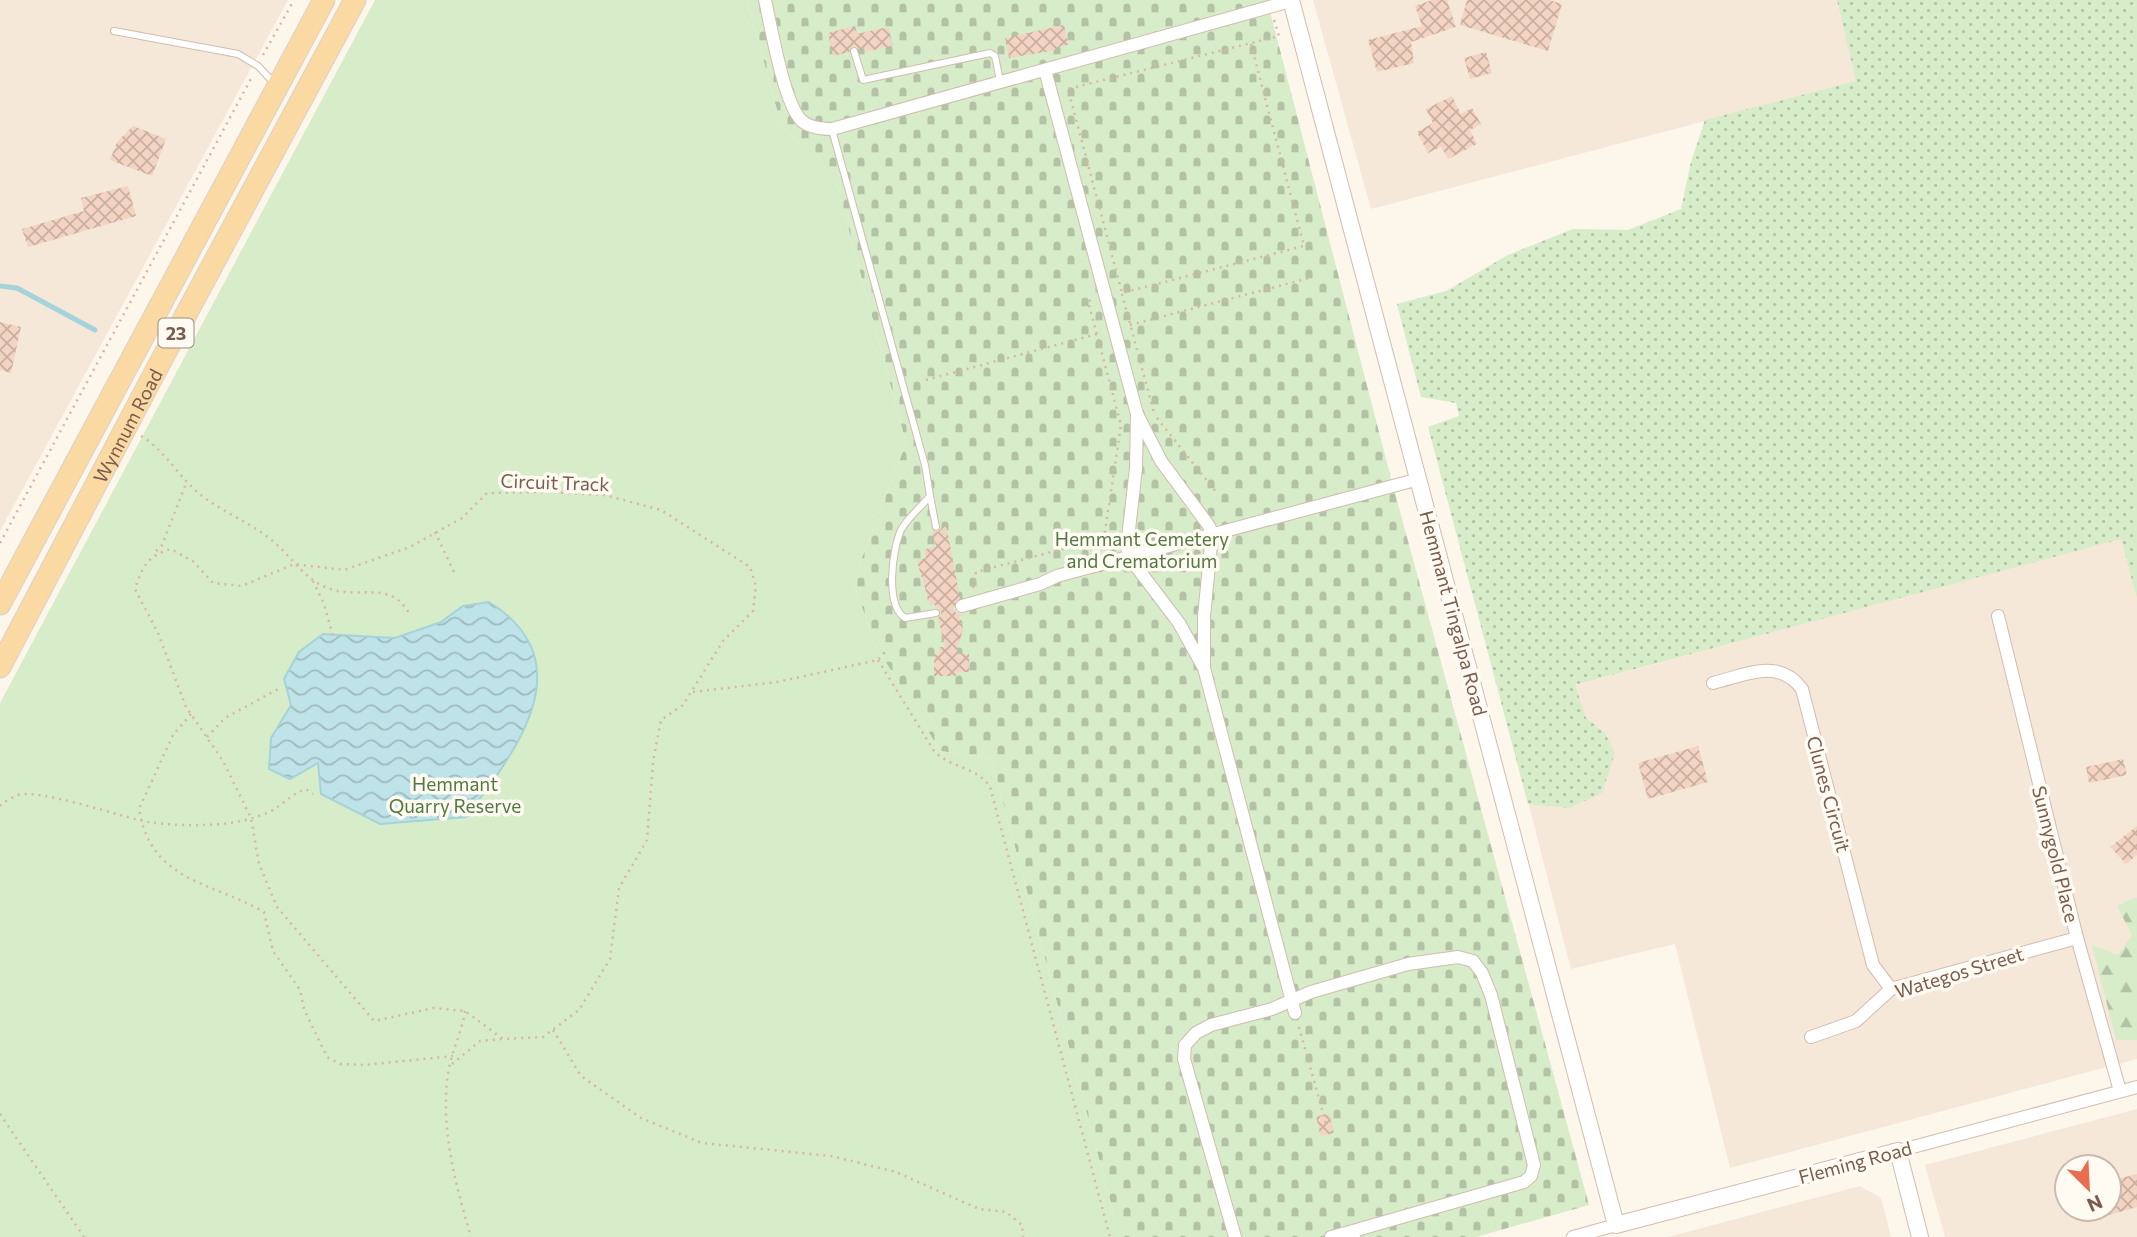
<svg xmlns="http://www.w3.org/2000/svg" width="2137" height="1237" viewBox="0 0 2137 1237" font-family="Commissioner,sans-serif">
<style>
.residential{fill:#f5e8d9;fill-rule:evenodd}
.grass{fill:url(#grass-dots)}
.forest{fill:url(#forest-firs)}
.cemetery{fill:url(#cemetery-stones)}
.park{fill:#d7ecc8}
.water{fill:url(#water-waves);stroke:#a4d3da;stroke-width:2}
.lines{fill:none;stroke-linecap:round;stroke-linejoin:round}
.stream{stroke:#a4d3da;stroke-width:5}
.building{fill:url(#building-cross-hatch)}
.service-casing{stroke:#d0bdaf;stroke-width:8}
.minor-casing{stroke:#d0bdaf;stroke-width:14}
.tertiary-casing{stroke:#d0bdaf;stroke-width:18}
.primary-casing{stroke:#d9d1cd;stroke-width:23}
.path{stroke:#d9b7a4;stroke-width:2.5;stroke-dasharray:2 5;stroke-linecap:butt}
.service{stroke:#fff;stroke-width:6}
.minor{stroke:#fff;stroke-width:12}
.tertiary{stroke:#fff;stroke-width:16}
.primary{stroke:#fbd9a3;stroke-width:21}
.labels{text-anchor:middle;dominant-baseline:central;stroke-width:7;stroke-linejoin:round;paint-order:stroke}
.shield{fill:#fffaf2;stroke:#a18b7e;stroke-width:2}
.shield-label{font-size:18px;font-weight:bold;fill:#795c4c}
.street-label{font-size:19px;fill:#795c4c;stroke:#fffaf2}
.park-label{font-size:19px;fill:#527941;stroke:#fffaf2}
</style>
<defs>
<pattern id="grass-dots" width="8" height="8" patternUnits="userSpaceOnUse" patternTransform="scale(1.75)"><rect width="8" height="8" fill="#d7ecc8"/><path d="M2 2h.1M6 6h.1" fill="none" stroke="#b3c2a5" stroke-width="1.8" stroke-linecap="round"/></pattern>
<pattern id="forest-firs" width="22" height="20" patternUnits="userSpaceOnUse" patternTransform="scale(1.75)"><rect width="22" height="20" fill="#d7ecc8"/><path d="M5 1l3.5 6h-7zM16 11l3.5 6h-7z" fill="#b3c2a5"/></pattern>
<pattern id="cemetery-stones" width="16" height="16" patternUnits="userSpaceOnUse" patternTransform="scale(1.75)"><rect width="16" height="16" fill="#d7ecc8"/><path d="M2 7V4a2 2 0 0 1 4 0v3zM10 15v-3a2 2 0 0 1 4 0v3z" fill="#b3c2a5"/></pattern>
<pattern id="water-waves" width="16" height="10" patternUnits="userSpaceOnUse" patternTransform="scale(1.75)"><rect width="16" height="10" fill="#bee3e8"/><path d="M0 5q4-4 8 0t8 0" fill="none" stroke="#9fbbbe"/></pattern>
<pattern id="building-cross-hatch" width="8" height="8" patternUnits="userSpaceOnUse" patternTransform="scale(1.75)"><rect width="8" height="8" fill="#f3d4c2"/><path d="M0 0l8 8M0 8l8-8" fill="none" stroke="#caafa0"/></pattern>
</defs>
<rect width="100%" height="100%" fill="#fdf6eb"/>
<!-- residential -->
<g class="residential">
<path d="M0 0H288L0 531Z"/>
<path d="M1313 0H1837L1857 81 1371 209Z"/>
<path d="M2121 538 2137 599V1059L1730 1168 1675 944 1571 969 1503 705Z"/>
<path d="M2137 1109V1237H1945L1925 1165ZM2067 1167H2109V1209H2067Z"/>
<path d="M1860 1186 1881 1198 1891 1237H1668Z"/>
</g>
<!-- grass -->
<path class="grass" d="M1837 0H2137V599L2121 539 1575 685 1586 718 1605 733 1615 753 1602 793 1569 808 1528 804 1428 427 1459 416 1456 403 1421 397 1397 304 1446 291 1508 255 1573 229 1628 230 1681 209 1691 162 1705 120 1856 81Z"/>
<!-- forest -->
<path class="forest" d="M2133 898H2137V1040H2116L2092 945 2118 955 2132 935 2117 906Z"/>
<!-- cemetery -->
<path class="cemetery" d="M747 0H1267L1393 486 1589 1205 1476 1237H1120L991 758 940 751 874 643 853 581 906 443 836 183 781 125Z"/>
<!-- park -->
<path class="park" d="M375 0H747L781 125 836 183 906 443 853 581 874 643 940 751 991 758 1120 1237H0V703Z"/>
<!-- water -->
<path class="water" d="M489 602C586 662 515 753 466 817L380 824 321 794 318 763 290 779 269 769 271 738 291 705 284 679 299 652 323 634 395 638 441 622 463 606Z"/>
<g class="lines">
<!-- stream -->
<path class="stream" d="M0 286 17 288 95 330"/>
</g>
<!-- building -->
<g class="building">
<path d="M1432 0H1447L1456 27 1411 42 1414 63 1377 72 1368 40 1422 26 1415 6Z"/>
<path d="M1467 0H1549L1562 4 1548 51 1460 25Z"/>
<path d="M1064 25 1068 45 1057 47V50L1009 58 1005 38Z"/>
<path d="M855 26 857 34 888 27 893 45 866 52 865 48 860 50 853 45 849 52 833 56 828 33Z"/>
<path d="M1486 52 1492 73 1470 79 1464 58Z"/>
<path d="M1452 96 1461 114 1472 108 1481 124 1470 130 1477 144 1448 159 1441 147 1428 153 1417 132 1433 123 1426 109Z"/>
<path d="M133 126 166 139 152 176 110 160 117 142Z"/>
<path d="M128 186 136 216 28 247 22 229 84 211 81 198Z"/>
<path d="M0 322 21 327 11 373 0 370Z"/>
<path d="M946 524 960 598 953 608 956 613 964 615 959 616 963 629 956 654H969V672H956V676H934V654L940 655 939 647H945L938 618 942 613 934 604 930 605 917 561 926 558 924 550 936 546 932 531 938 532Z"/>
<path d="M1698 746 1708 782 1648 799 1638 763Z"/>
<path d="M2123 759 2127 775 2089 783 2086 767Z"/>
<path d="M2137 826V855L2126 864 2110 847Z"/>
<path d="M1329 1113 1334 1133 1321 1136 1316 1117Z"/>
<path d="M2137 1174V1207L2109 1215V1181Z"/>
</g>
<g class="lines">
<!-- service casing -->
<g class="service-casing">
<g id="service">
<path d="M114 31 238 54 258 66 274 83"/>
<path d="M854 51 863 80 990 53 995 56 1000 81"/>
<path d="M832 130 925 465 930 496"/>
<path d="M936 613 905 618C885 605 892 550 901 530 907 518 921 507 930 496L936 527"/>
</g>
</g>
<!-- minor casing -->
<g class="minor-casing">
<g id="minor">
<path d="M765 0C771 27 784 103 801 120 809 128 822 129 832 129L1291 1"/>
<path d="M1045 70 1137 414"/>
<path d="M962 606 1040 584 1057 576 1419 479"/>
<path d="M1998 616 2076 934 2120 1091"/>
<path d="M1204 668 1179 623 1129 557 1127 547 1136 468 1137 414 1161 461 1209 526 1212 535 1204 616V668L1295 1013"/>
<path d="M1713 683C1746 675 1778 657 1802 689L1873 965 1891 989"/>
<path d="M1811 1037 1856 1021 1891 989 2077 938"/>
<path d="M1898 1151 2137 1087"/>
<path d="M1235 1237 1184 1059 1185 1045 1196 1033 1211 1025 1272 1009 1311 992 1408 964 1458 957 1473 961 1482 973 1491 995 1534 1165 1531 1176 1524 1182 1353 1231 1354 1237"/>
<path d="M1331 1237 1353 1231"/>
<path d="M1573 1237 1616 1225"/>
</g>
</g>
<!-- tertiary casing -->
<g class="tertiary-casing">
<path id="tertiary" d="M1291 0 1616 1225 1898 1151 1920 1237"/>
</g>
<!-- primary casing -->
<g class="primary-casing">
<g id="primary">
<path d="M0 604 324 0"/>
<path id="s1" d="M0 667 154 374 355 0"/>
</g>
</g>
<!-- path -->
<g class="path">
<path d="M1251 44 1304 246 1122 293 1068 89 1279 36 1274 20"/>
<path d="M263 55 294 0"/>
<path d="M1122 294 1154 413"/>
<path d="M1130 325 1313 277"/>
<path d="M926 380 1097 334"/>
<path d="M1157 418 1216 492"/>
<path d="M141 436C163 449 175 471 194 489 215 509 246 520 269 538 289 553 302 577 325 587 358 602 390 577 410 615"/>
<path d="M547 492 604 495 661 510 750 567 756 586 753 611 723 641 683 705 661 720 653 762 647 840 619 888 610 959 579 1010 543 1037 503 1039 465 1011 434 1008 374 1021 277 907 259 864 251 818 223 761 186 707 158 633 135 589C142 567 148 555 171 549L194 562 213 583 242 586 294 564 344 570 410 547 462 518 487 493Z"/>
<path d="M435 532 454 572"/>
<path d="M0 543 252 77"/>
<path d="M156 551 162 545 187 481"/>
<path d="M313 581 324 604 333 636"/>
<path d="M973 588 976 572 1104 538 1121 425 1088 301 1093 300"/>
<path d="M878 660 934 751C950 768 978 767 990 787L1110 1237"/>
<path d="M693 692 777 682 878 660 885 652"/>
<path d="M191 714 173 735 139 809C151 882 210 881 264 912L273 951 300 990 304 1009 327 1057 340 1064 364 1065 453 1056"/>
<path d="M207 737 225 718 278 689"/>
<path d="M0 806C4 802 12 797 18 795 38 788 121 817 148 822 184 827 238 828 271 811 284 804 291 794 306 789L313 794"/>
<path d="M465 1011C462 1031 453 1048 449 1068 439 1124 455 1183 471 1237"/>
<path d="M1299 1027 1326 1124"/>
<path d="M553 1030 581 1076 641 1118 702 1143 831 1156 896 1172 979 1209 1006 1212 1022 1225 1023 1237"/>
<path d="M452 1064 480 1041 503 1039"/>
<path d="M0 1114 84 1237"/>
</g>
<!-- service -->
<use href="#service" class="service"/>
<!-- minor -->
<use href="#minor" class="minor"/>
<!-- tertiary -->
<use href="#tertiary" class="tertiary"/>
<!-- primary -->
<use href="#primary" class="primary"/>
</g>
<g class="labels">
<!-- shield labels -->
<rect class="shield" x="158.5" y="318.5" width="35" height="29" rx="5"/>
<g class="shield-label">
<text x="176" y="333">23</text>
</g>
<!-- street labels -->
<g class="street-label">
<text stroke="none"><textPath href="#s1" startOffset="273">Wynnum Road</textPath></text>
<text transform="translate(555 482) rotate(2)">Circuit Track</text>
<text transform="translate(1454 613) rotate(75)">Hemmant Tingalpa Road</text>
<text transform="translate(1829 794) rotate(75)">Clunes Circuit</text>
<text transform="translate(2056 854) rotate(76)">Sunnygold Place</text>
<text transform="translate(1959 972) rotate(-17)">Wategos Street</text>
<text transform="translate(1855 1162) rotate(-15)">Fleming Road</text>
</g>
<!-- park labels -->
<g class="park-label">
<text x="1142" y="538">Hemmant Cemetery<tspan x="1142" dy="22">and Crematorium</tspan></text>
<text x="455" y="783">Hemmant<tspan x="455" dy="22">Quarry Reserve</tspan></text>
</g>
</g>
<!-- north arrow -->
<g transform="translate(2088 1188) rotate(156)"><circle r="33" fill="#fffaf2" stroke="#c9bbb0" stroke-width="2"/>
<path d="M0-5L12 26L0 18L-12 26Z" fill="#e86e4f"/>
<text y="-10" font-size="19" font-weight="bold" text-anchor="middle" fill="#795c4c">N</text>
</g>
</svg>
